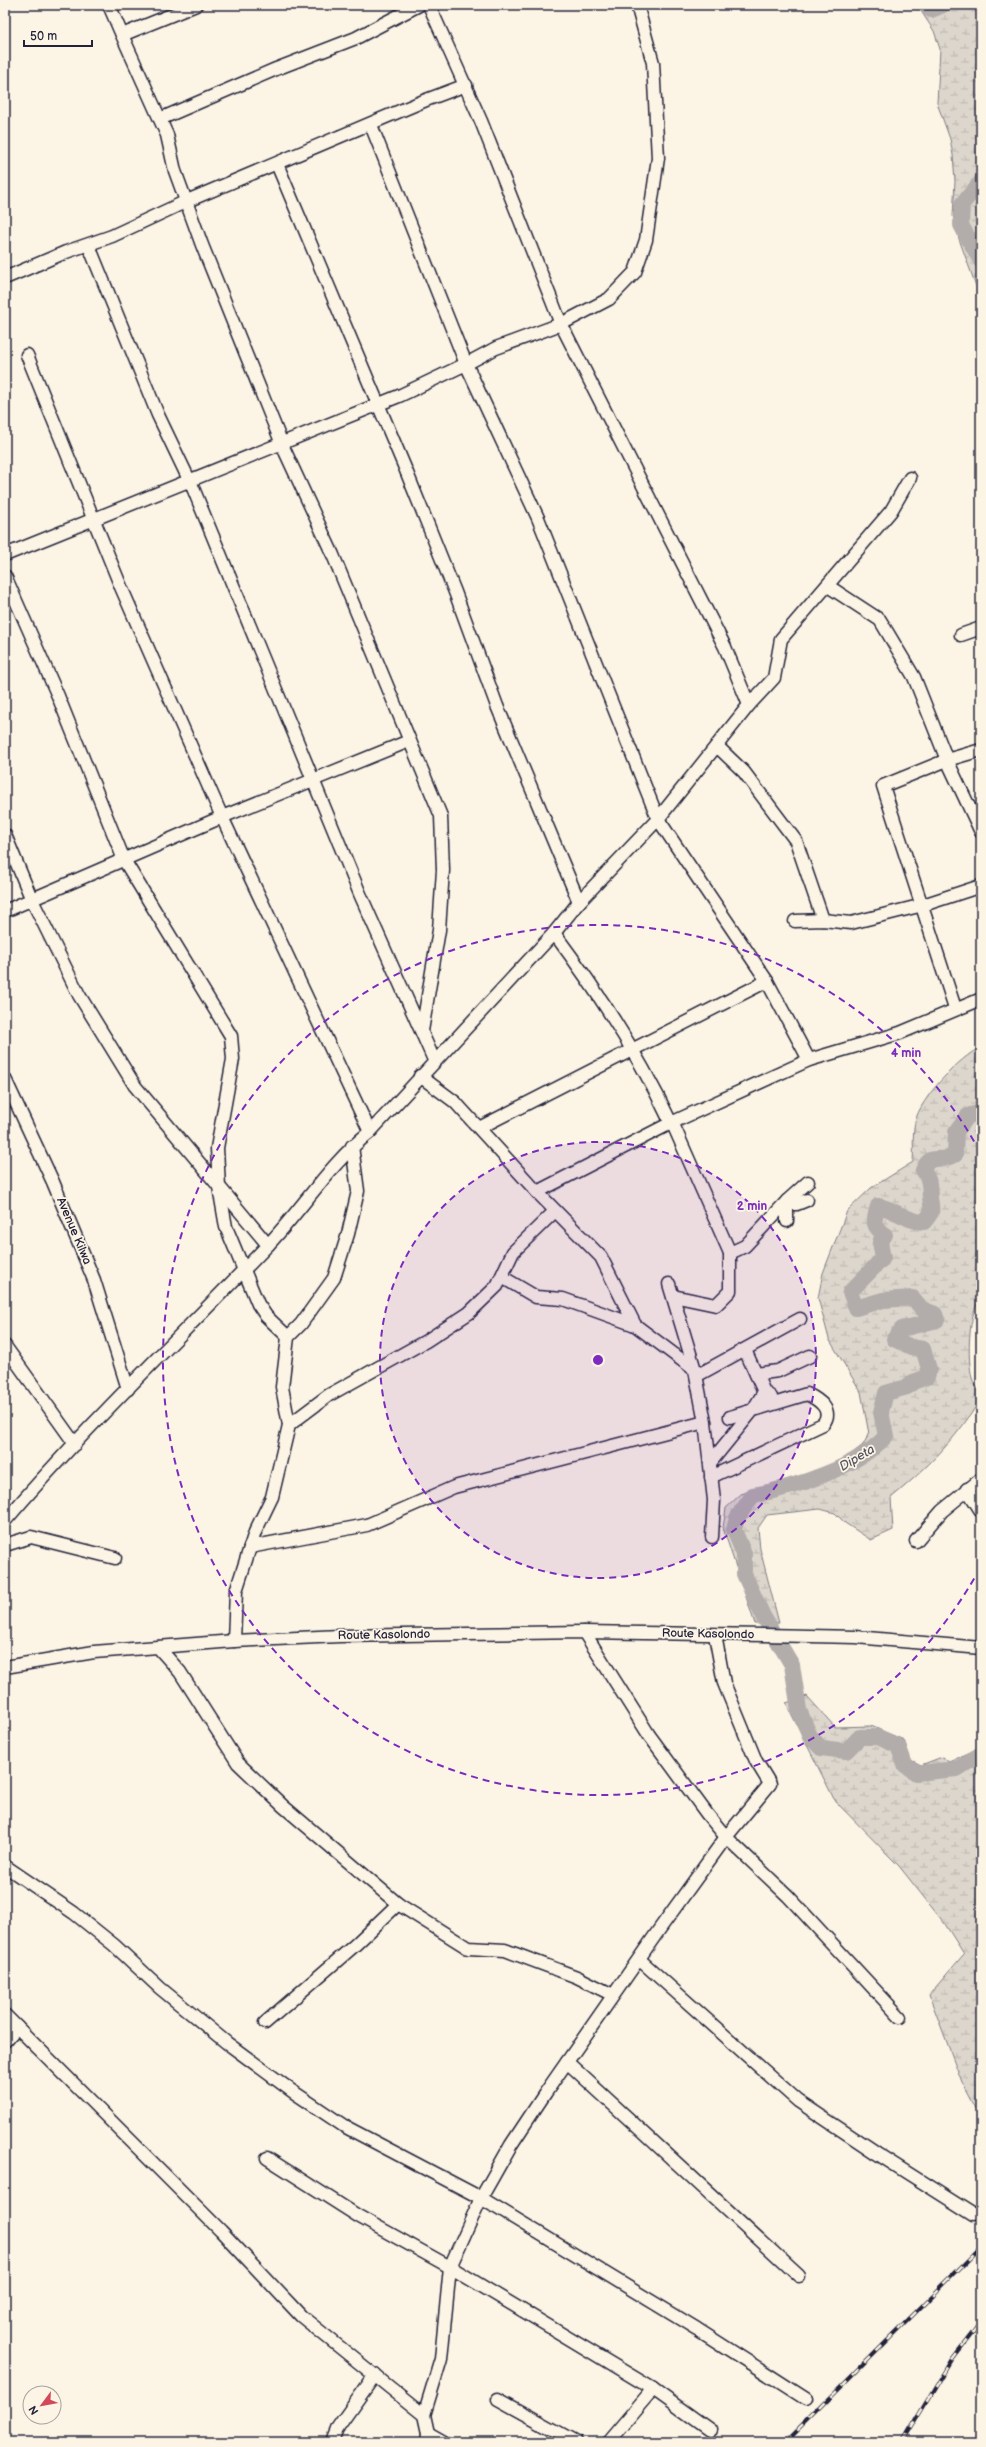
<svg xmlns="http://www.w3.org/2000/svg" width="986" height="2447" viewBox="0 0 986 2447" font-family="'Balsamiq Sans',sans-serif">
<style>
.wetland{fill:url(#wetland-marsh);stroke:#7f7c84}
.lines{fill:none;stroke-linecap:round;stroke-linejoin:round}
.river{stroke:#b2adab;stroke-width:16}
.minor-casing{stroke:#22223b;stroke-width:15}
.minor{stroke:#fcf5e5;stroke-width:12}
.rail-casing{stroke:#22223b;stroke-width:4}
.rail{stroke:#fcf5e5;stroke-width:2.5;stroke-dasharray:8;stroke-linecap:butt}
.ring{fill:none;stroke:#7b2cbf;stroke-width:2;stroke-dasharray:7 5}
.labels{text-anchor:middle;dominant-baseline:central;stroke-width:3.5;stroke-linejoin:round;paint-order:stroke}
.street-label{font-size:12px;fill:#22223b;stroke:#fcf5e5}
.water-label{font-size:13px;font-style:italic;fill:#545362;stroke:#fcf5e5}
.centre{fill:#7b2cbf;stroke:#fcf5e5;stroke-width:2}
.ring-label{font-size:12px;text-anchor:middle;font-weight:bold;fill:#7b2cbf;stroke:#fcf5e5;stroke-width:3.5;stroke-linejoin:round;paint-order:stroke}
</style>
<defs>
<pattern id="wetland-marsh" width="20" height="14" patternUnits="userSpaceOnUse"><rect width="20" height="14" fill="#dcd6cc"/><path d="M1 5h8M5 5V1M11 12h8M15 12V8" fill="none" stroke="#bcb7b0"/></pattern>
</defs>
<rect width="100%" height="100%" fill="#fcf5e5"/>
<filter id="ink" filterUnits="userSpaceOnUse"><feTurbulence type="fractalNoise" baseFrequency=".025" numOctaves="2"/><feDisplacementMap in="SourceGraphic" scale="8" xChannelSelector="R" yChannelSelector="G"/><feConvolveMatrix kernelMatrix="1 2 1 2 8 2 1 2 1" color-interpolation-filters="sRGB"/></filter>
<g filter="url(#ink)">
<!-- wetland -->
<g class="wetland">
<path d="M917 5H981V300L959 239 953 216 955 181 953 155 950 139 937 103 940 49 934 31Z"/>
<path d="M981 1047V1298C968 1313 967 1358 972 1378 974 1385 981 1390 981 1398 958 1438 926 1469 891 1498L893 1530 871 1540 845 1523 835 1513 820 1509 767 1515 758 1528 760 1549 779 1623 755 1624 723 1528 726 1508 741 1494 838 1464 863 1445 869 1434 861 1392 829 1339 818 1298 823 1273 847 1211 871 1188 913 1162C914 1149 912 1135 915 1122 920 1098 960 1057 981 1047Z"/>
<path d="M807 1696 835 1727 871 1726 904 1740 911 1760 921 1765 942 1757 949 1762 981 1747V2118L962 2082 929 1995 964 1954 945 1924 899 1866 835 1801 786 1703Z"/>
</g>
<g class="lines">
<!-- river -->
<g class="river">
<path d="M926 5 931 10 943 5"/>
<path d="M981 182 962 204 961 225 981 261"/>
<path d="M981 1112 968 1116 956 1132 955 1155C940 1164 931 1151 923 1170 930 1180 929 1184 930 1195 930 1209 936 1209 924 1222 907 1222 895 1209 878 1206 874 1221 871 1225 885 1235L880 1242 883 1258 850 1292 856 1308 883 1300 913 1298 922 1309 935 1314 937 1320 902 1329 894 1339 911 1347 923 1349 929 1369 927 1377 913 1382 907 1387 886 1393 881 1412 886 1436C858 1467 794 1488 753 1495L737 1518 734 1530 744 1554V1574L763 1616 792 1665 799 1710 810 1736 821 1748 846 1751 860 1737H878L898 1746 905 1765 916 1773 957 1769 981 1754"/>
</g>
<!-- minor casing -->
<g class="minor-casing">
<g id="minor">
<path d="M109 5 122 35"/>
<path d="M196 5 122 35 167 135 175 171 202 245 284 449 333 555 441 816 443 870 439 930 422 1031"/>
<path d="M637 5 653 63 658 158 646 240 635 272 609 299 561 324 725 647 749 705"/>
<path d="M160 119 276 69 356 38 419 5"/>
<path d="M371 125 466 364 496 348 561 324 481 121 429 5"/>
<path d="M277 164 405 468 455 592 497 706 579 902"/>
<path d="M89 246 158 415 193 488 360 894 434 1060"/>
<path d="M5 278 66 252 112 236 187 201 426 100 466 85"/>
<path d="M27 355 121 587 222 817 370 1132"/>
<path d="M5 555 399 396 466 364 538 518 658 819 767 981 809 1060"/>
<path d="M5 576 58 696 124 860 231 1036 233 1059 217 1148 219 1187 226 1227 258 1304 266 1316 288 1337"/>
<path d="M828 586 880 620 914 677 947 760 981 832"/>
<path d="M961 635 978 629 981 632"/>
<path d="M718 747 744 772 796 841 823 920"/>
<path d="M5 835 32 900 79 995 135 1086 268 1245"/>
<path d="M5 911 222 817 409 741"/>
<path d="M795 921 823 920 851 923 923 905 981 886"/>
<path d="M554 933C599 993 639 1055 671 1123"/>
<path d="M955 1008 883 786 947 760 981 750"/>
<path d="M420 1076 455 1102 537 1192 601 1257 635 1325 695 1370 705 1422 714 1500 712 1537"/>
<path d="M5 1079 53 1182 94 1280 128 1389"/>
<path d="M672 1122 730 1253V1291L716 1305 673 1296"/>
<path d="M479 1128 767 981"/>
<path d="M537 1192 671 1123 809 1060 900 1033 979 1000"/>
<path d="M787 1201V1221"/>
<path d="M787 1204H797L807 1200"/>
<path d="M730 1253 745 1246 787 1201 808 1182"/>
<path d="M502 1277 536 1297 563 1299 635 1325"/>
<path d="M669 1284 695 1370"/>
<path d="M5 1346 75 1444"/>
<path d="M745 1350 764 1392 771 1397"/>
<path d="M756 1374 778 1371 810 1356"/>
<path d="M698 1375 800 1319"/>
<path d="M289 1425 329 1395 426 1341 469 1313 497 1286 513 1252 555 1211"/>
<path d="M710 1463 753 1410 764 1392"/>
<path d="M711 1477 823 1424C834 1410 819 1400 807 1394L730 1417"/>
<path d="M967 1489 981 1511"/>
<path d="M5 1521C87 1425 179 1338 266 1247 302 1210 329 1164 370 1132L554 933 579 902 658 819 749 705 774 678 781 639 891 511 910 478"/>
<path d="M916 1541 942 1511 981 1479"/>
<path d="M5 1545 31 1537 115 1558"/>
<path d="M250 1547 367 1525 454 1487 705 1422"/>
<path d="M584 1632 649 1735 707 1814 726 1837 788 1896 900 2017"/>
<path d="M234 1641 236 1591 255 1532 272 1497 289 1425 282 1387 288 1337 301 1324 334 1278 348 1234 358 1191 352 1146"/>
<path d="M158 1647 180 1672 238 1763 283 1806 398 1904 468 1948 505 1950 577 1977 613 1995"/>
<path d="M5 1667 94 1652 234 1641 340 1636 584 1632 764 1635 856 1637 981 1648"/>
<path d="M5 1866 74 1913 114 1945 160 1988 227 2043 292 2091 344 2126 481 2198 697 2329 806 2399"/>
<path d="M640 1960 798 2101 876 2153 974 2215"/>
<path d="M5 2015 221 2231 301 2316 424 2415 428 2433 427 2442"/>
<path d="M265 2023 355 1945 398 1904"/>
<path d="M5 2041 17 2027"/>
<path d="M567 2062 799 2276"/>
<path d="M267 2158 358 2216 450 2267 653 2389 710 2430"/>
<path d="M498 2399 576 2442"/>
<path d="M424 2415 441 2359 450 2267 481 2198 511 2145 546 2092 661 1927 726 1837 770 1784 756 1761 724 1683 715 1635"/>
<path d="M428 2433 444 2442"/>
<path d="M332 2442 338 2427 375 2375"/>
<path d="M608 2442 653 2389"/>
</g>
</g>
<!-- minor -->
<use href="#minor" class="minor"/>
<!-- rail casing -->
<g class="rail-casing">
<g id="rail">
<path d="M786 2442 981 2247"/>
<path d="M903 2442 953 2358 981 2322"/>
</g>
</g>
<!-- rail -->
<use href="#rail" class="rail"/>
</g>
</g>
<!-- distance rings -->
<circle cx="598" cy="1360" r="218" fill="#7b2cbf" fill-opacity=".12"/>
<g class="ring">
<circle cx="598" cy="1360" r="218"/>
<path d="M980 1568A435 435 0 1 1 980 1152"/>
</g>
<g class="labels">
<!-- street labels -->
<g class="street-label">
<text transform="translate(74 1231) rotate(67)">Avenue Kilwa</text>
<text transform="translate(708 1634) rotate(1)">Route Kasolondo</text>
<text transform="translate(384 1635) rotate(-1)">Route Kasolondo</text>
</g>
<!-- water labels -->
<g class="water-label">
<text transform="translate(857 1458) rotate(-31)">Dipeta</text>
</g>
</g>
<circle cx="598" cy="1360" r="6" class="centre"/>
<g class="ring-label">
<text x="906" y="1057">4 min</text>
<text x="752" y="1210">2 min</text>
</g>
<!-- margin -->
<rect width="986" height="2447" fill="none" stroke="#fcf5e5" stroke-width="20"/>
<rect x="10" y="10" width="966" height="2427" fill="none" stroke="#22223b" stroke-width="1.5" filter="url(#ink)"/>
<!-- north arrow -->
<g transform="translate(42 2405) rotate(238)"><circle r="19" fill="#fcf5e5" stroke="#a5a1a1"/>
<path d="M0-3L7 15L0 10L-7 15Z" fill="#d1495b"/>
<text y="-6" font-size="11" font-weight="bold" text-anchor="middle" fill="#22223b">N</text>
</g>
<!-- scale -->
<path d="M24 40v6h68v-6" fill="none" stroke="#22223b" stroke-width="2"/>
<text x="30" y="40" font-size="12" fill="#22223b" stroke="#fcf5e5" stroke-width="3" paint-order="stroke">50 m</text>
</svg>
